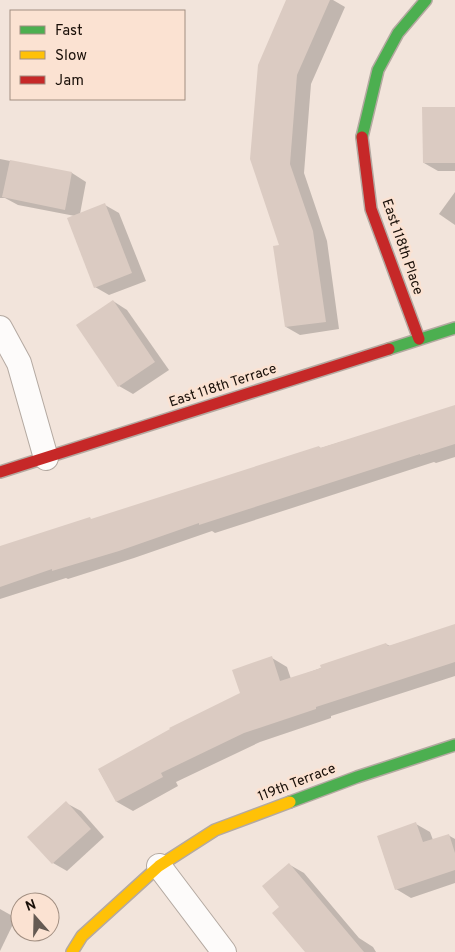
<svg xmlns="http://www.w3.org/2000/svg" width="455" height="952" viewBox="0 0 455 952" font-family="Overpass,sans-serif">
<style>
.shadow{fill:#0003}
.building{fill:#dbcbc2}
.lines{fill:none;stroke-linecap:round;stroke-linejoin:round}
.street-casing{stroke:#b4a9a1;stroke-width:26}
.fast-casing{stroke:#b4a9a1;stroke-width:14}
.slow-casing{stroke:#b4a9a1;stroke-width:14}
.jam-casing{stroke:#b4a9a1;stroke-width:14}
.street{stroke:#fdfbfa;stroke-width:24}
.fast{stroke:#4caf50;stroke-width:11}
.slow{stroke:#ffc107;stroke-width:11}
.jam{stroke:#c62828;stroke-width:11}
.labels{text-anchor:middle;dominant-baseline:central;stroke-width:5;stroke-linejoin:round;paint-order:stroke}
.street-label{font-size:14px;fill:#190f08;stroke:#fbe2d2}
</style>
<rect width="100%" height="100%" fill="#f2e4db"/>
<!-- shadow -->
<g class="shadow">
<path d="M287 0H333L345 7 311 84 304 173 327 241 339 329 300 335 286 327 281 246Z"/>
<path d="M455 108V171H438L424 163Z"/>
<path d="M0 159 72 173 86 182 80 214 105 205 119 213 146 281 109 295 95 287 75 216 18 205 5 198H0Z"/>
<path d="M455 192V225L439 214Z"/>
<path d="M113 301 127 310 169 370 133 394 119 386Z"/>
<path d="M455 407V457L436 463 434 462 215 533 212 531 134 558 68 579 66 578 0 599V548L92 520 319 447 321 448Z"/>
<path d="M455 625V676L331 716V718L260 742 176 782 178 786 133 811 117 802 99 770 242 694 272 658 287 667 291 679 386 644 390 646Z"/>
<path d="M66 803 81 811 104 837 67 871 53 863Z"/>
<path d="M416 824 430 832 433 840 448 835 455 839V883L411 898 396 889Z"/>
<path d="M290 865 304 873 359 938 373 947 376 952H309L281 908Z"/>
<path d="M0 909 16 918 0 951Z"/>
</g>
<!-- building -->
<g class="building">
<path d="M286 0H330L297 75 290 164 313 231 326 322 285 327 273 246 279 245 250 159 258 65Z"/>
<path d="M422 107H455V163H423Z"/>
<path d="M10 160 72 172 65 210 2 197Z"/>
<path d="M105 203 132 273 94 288 67 218Z"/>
<path d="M113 300 155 362 118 387 76 325Z"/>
<path d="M455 405V444L420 455V454L199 525V523L119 551 52 571V569L0 587V546L90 517 91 519 319 446 320 448Z"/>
<path d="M455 624V662L316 707V709L244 733 161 773 163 777 116 802 98 769 170 729 169 728 240 693 232 670 272 656 280 681 321 668 320 665 386 643 388 646Z"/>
<path d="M66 801 91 829 52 864 27 837Z"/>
<path d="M416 822 423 842 449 834 455 853V870L395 890 377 836Z"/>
<path d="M289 863 364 952H305L272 913 279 907 262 886Z"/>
</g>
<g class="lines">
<!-- street casing -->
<g class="street-casing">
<g id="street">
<path d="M0 328 19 363 46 458"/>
<path d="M159 866 224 952"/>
</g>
</g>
<!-- fast casing -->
<g class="fast-casing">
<g id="fast">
<path d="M362 137 378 70 398 33 426 0"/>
<path d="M389 349 455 328"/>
<path d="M290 802 357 777 455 745"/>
</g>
</g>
<!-- slow casing -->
<g class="slow-casing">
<path id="slow" d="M72 952 82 936 159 866 215 830 290 802"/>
</g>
<!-- jam casing -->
<g class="jam-casing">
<g id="jam">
<path d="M362 137 371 209 419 339"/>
<path d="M0 472 389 349"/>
</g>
</g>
<!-- street -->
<use href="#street" class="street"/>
<!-- fast -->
<use href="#fast" class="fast"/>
<!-- slow -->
<use href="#slow" class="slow"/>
<!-- jam -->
<use href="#jam" class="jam"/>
</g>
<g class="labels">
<!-- street labels -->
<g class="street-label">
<text transform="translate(402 247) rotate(71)">East 118th Place</text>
<text transform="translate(223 386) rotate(-18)">East 118th Terrace</text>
<text transform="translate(297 783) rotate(-21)">119th Terrace</text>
</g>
</g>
<!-- legend -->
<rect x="10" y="10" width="175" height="90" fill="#fbe2d2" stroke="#a18e81"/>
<rect x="20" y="26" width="25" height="8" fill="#4caf50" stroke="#a18e81"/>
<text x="55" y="35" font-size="15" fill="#190f08">Fast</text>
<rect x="20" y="51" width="25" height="8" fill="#ffc107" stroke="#a18e81"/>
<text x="55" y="60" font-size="15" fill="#190f08">Slow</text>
<rect x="20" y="76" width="25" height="8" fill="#c62828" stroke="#a18e81"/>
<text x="55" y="85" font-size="15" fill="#190f08">Jam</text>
<!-- north arrow -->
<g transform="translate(35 917) rotate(340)"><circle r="24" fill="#fbe2d2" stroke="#a18e81"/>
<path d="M0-4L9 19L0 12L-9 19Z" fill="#655a52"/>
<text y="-8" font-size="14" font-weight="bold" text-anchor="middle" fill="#190f08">N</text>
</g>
</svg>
